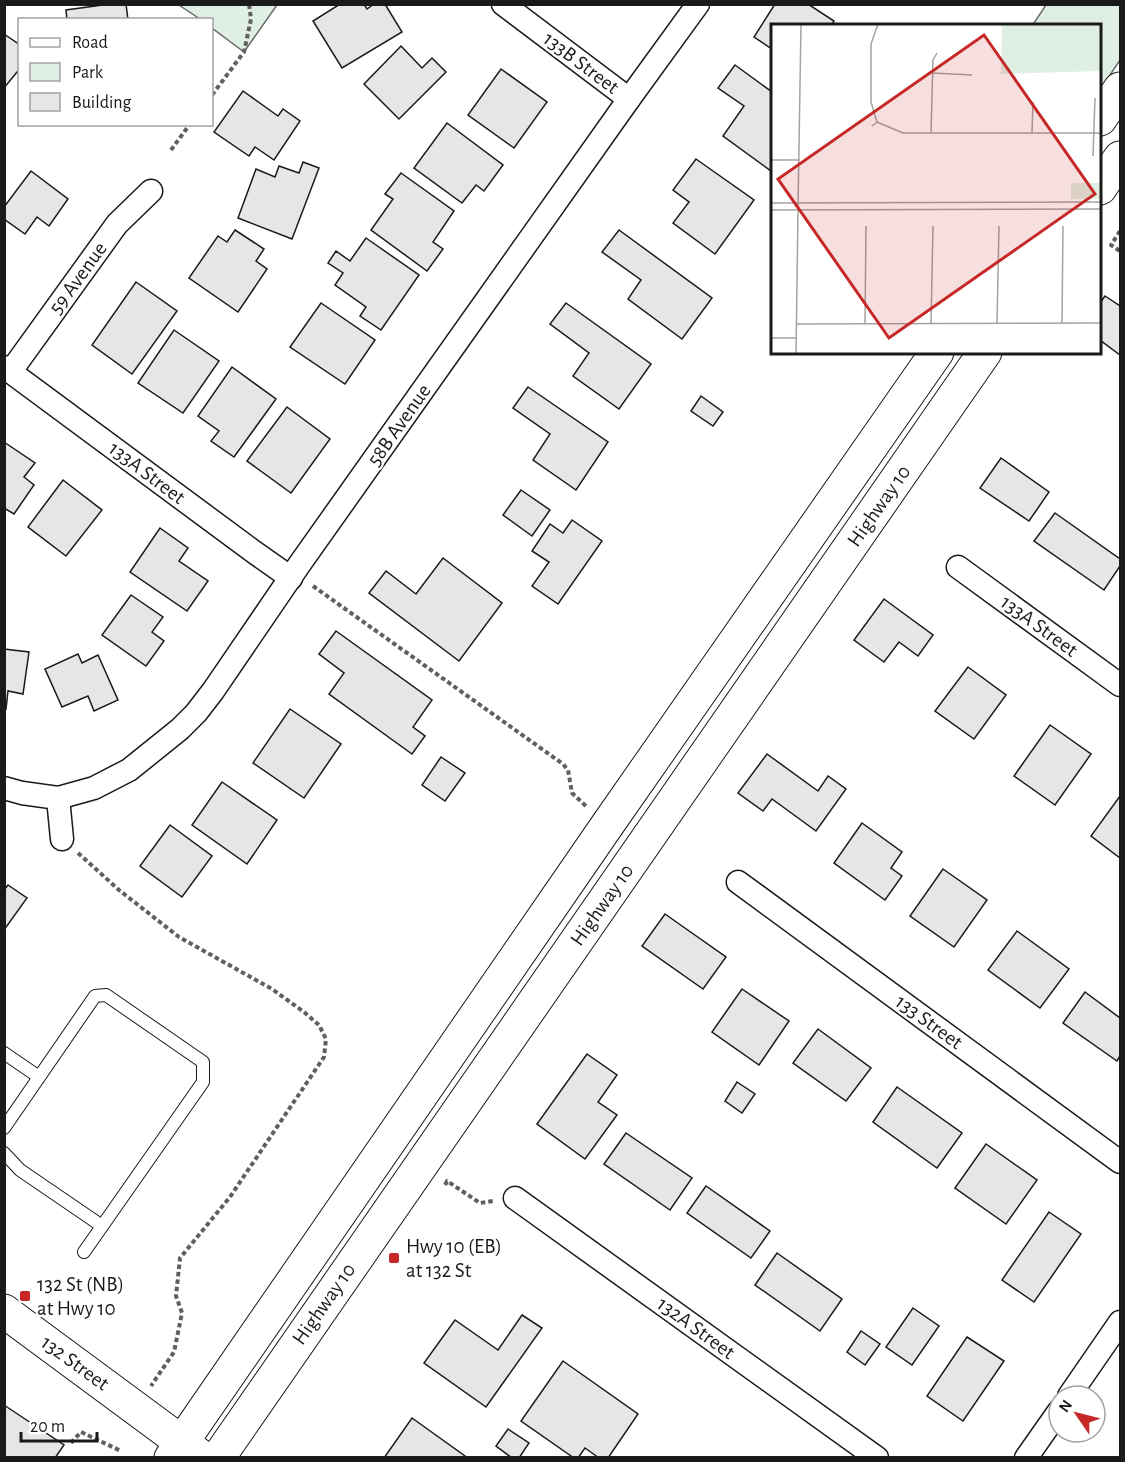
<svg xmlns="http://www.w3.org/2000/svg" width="1125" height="1462" viewBox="0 0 1125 1462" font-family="'Alegreya Sans',sans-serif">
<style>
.green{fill:#e0efe3;stroke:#6a6a6a;stroke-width:1.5}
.building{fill:#e6e6e6;stroke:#1a1a1a;stroke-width:1.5}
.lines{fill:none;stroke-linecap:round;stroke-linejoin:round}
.lane-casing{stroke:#1a1a1a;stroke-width:14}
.street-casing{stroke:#1a1a1a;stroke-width:25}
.secondary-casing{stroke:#1a1a1a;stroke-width:35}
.highway-casing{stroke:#1a1a1a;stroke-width:35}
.path{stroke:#5f5f5f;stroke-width:4;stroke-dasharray:4.5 3;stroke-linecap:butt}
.lane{stroke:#fff;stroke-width:12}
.street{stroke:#fff;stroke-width:22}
.secondary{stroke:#fff;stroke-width:33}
.highway{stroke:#fff;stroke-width:33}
.poi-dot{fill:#c62828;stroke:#fff;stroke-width:2}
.labels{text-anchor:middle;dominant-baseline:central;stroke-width:4.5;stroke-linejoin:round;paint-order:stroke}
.street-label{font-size:21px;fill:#1a1a1a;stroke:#fff}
.poi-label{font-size:21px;fill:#1a1a1a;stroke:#fff;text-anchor:start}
.inset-road{fill:none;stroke:#a3a3a3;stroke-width:1.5}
.view{fill:#c62828;fill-opacity:0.15;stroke:#c62828;stroke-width:3}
.inset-edge{fill:none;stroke:#1a1a1a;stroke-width:3}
</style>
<rect width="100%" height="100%" fill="#fff"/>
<!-- green -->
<g class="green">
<path d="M179 5H277L244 52 212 28V20L200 19Z"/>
<path d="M1046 5H1120V60L1100 90V26H1032Z"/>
</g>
<!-- building -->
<g class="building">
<path d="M110 4H126L128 20H67L66 10Z"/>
<path d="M340 4H364L367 9 374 4H385L402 32 342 68 313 21Z"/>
<path d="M775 4H808L834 21 831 26H772V49L754 37Z"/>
<path d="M4 34 20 45V74L17 72 4 88Z"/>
<path d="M401 46 422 68 432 58 446 72 399 119 364 84Z"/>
<path d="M735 65 772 92V169L771 171 723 136 744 106 718 88Z"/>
<path d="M501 69 547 102 514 148 468 115Z"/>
<path d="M243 91 278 116 283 109 300 121 274 160 255 147 249 156 214 132Z"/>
<path d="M447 123 503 165 484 191 476 185 462 203 414 168Z"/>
<path d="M696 159 754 200 715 254 673 223 689 202 673 190Z"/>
<path d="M303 162 319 168 292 239 238 218 256 169 275 177 279 166 299 173Z"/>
<path d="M31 171 68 199 49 226 37 217 25 234 4 219V207Z"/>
<path d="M401 173 454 211 433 242 443 249 427 271 371 230 393 199 385 194Z"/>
<path d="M235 230 264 249 256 261 267 269 238 312 189 278 218 236 227 242Z"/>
<path d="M619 230 712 298 682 339 628 299 641 280 602 252Z"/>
<path d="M366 238 419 275 381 330 360 316 366 307 335 285 343 273 328 263 336 251 350 261Z"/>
<path d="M136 282 177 311 132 374 92 345Z"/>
<path d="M1105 296 1120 306V355L1100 340V303Z"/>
<path d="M321 303 375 340 345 384 290 347Z"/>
<path d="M566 303 651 364 619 409 573 376 589 353 550 324Z"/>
<path d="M174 330 219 361 183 413 138 383Z"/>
<path d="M232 367 276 399 234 457 211 441 219 431 198 416Z"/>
<path d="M528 387 608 442 576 490 533 460 550 434 513 408Z"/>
<path d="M701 396 723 412 713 426 691 411Z"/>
<path d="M287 407 330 439 291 493 247 461Z"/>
<path d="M4 442 35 463 24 477 34 485 14 514 4 508Z"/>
<path d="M1001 458 1049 492 1029 521 980 488Z"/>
<path d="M63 480 102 510 66 556 28 527Z"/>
<path d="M521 490 550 510 532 536 503 515Z"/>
<path d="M1055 513 1120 559V566L1104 590 1034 541Z"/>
<path d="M572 520 602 541 558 604 532 586 549 562 532 551 550 524 563 533Z"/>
<path d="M160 528 188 548 179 561 208 581 187 611 130 572Z"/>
<path d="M443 558 502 603 459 661 369 593 386 571 416 594Z"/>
<path d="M131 595 163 617 152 632 164 641 146 666 102 635Z"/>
<path d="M884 599 933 635 918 656 899 642 884 662 854 640Z"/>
<path d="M336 631 432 700 413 727 425 736 412 754 329 694 344 673 319 654Z"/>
<path d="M4 649 29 652 23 694 8 691 6 709 4 708Z"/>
<path d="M78 654 82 663 98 655 118 700 94 711 88 696 62 707 45 669Z"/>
<path d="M968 667 1006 695 974 739 935 711Z"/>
<path d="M290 709 341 744 304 798 253 763Z"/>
<path d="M1050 725 1091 754 1055 805 1014 776Z"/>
<path d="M767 754 818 791 828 776 846 789 816 831 772 799 763 811 738 793Z"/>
<path d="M441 757 465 773 445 801 422 785Z"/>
<path d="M222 782 277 820 247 864 192 825Z"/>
<path d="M1120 796V858L1091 836Z"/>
<path d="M862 823 902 852 891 868 902 876 885 900 834 863Z"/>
<path d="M170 825 212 856 182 897 140 866Z"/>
<path d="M943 869 987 900 954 947 910 916Z"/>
<path d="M8 885 27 898 4 930V890Z"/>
<path d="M665 914 726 957 703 989 642 946Z"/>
<path d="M1017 931 1069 969 1040 1008 988 970Z"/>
<path d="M742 989 789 1021 759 1065 712 1032Z"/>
<path d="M1085 992 1120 1018V1056L1117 1061 1063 1023Z"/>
<path d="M818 1029 871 1068 846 1101 793 1063Z"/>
<path d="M587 1054 617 1075 598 1102 617 1115 585 1159 537 1124Z"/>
<path d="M737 1082 755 1094 742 1113 725 1101Z"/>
<path d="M897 1087 962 1133 937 1168 873 1122Z"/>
<path d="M626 1133 692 1178 670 1210 604 1164Z"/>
<path d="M986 1144 1037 1180 1006 1224 955 1188Z"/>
<path d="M706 1186 770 1231 751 1258 687 1213Z"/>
<path d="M1049 1212 1081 1234 1034 1302 1002 1280Z"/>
<path d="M777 1253 842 1299 820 1331 755 1285Z"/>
<path d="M913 1308 939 1326 912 1365 886 1347Z"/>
<path d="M522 1315 542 1328 486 1407 424 1363 455 1320 498 1350Z"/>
<path d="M861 1331 880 1344 865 1365 847 1352Z"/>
<path d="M967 1337 1004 1361 963 1421 927 1396Z"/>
<path d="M563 1361 638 1414 608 1458H599L585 1448 578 1458H574L521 1421Z"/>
<path d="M4 1405 64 1445 55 1458H4Z"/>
<path d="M412 1418 465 1456 464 1458H384Z"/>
<path d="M508 1429 529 1443 519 1458H512L496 1446Z"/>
</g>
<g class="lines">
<!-- lane casing -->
<g class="lane-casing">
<g id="lane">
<path d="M4 1053 39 1077"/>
<path d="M4 1128 95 996 106 995 203 1062V1082L84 1252"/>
<path d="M4 1153 20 1170 102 1226"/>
</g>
</g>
<!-- street casing -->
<g class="street-casing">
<g id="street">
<path d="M503 4 629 99"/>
<path d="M4 367 254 552 291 578"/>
<path d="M11 371 117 224 151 191"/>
<path d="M958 567 1120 685"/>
<path d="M4 788 22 793 58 798 62 839"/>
<path d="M58 798 94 788 129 770 180 729 196 713 213 691 299 565 629 99 698 4"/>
<path d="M738 882 1120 1162"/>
<path d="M515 1198 877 1458"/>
<path d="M1069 1396 1120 1322"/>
<path d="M1026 1458 1059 1411"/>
</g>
</g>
<!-- secondary casing -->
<g class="secondary-casing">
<path id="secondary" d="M4 1311 203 1458"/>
</g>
<!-- highway casing -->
<g class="highway-casing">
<g id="highway">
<path d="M1100 119 1120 89"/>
<path d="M1100 188 1120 158"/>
<path d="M171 1458 608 824 937 352"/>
<path d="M218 1458 985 352"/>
</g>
</g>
<!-- path -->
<g class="path">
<path d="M212 95 244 52 251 19 249 4"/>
<path d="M171 150 190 124"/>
<path d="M1120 231 1111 245 1120 251"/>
<path d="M313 586 563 764 568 770 572 793 587 807"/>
<path d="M78 853 119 890 179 937 272 989 304 1012 319 1025 326 1039 324 1057 230 1197 180 1258 176 1296 182 1313 174 1352 151 1386"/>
<path d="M445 1185 447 1181 480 1203 493 1201"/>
<path d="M71 1443 81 1432 121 1451"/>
</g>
<!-- lane -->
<use href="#lane" class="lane"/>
<!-- street -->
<use href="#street" class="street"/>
<!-- secondary -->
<use href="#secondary" class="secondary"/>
<!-- highway -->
<use href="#highway" class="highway"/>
</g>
<!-- markers -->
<g class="poi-dot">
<rect x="388" y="1252" width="12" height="12" rx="3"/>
<rect x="19" y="1290" width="12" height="12" rx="3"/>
</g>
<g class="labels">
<!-- street labels -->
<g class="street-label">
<text transform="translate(581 63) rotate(37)">133B Street</text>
<text transform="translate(78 278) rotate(-54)">59 Avenue</text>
<text transform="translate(399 425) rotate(-55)">58B Avenue</text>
<text transform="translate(147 473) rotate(37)">133A Street</text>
<text transform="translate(879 506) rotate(-55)">Highway 10</text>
<text transform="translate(1039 626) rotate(36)">133A Street</text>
<text transform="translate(602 905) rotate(-55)">Highway 10</text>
<text transform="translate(929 1022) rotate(36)">133 Street</text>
<text transform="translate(324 1304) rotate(-55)">Highway 10</text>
<text transform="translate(696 1328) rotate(36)">132A Street</text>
<text transform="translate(75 1363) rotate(36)">132 Street</text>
</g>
<!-- poi labels -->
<g class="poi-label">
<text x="406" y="1246">Hwy 10 (EB)<tspan x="406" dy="24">at 132 St</tspan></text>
<text x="37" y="1284">132 St (NB)<tspan x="37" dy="24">at Hwy 10</tspan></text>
</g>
</g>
<!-- overview -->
<g transform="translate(771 24)">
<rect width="330" height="330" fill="#fff"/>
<path d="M231 0H330V47L230 50ZM300 159H330V175H300Z" fill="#e0efe3"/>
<path class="inset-road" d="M162 49 201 51M106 98 132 109H330M101 102 106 98 100 78V20L107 0M160 109 162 36 166 29M261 109 262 78M322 132 324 74M0 136H29M0 179 330 178M27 183 30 0M0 186 330 185M226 299 228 202M291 299 292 202M25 300 330 299M94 300 95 202M160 300 162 202M0 314H25M25 330 27 186"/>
<path class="view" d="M213 11 324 170 118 314 7 155Z"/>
<rect width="330" height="330" class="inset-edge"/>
</g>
<!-- border -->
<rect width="1125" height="1462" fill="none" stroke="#1a1a1a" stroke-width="12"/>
<!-- legend -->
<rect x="18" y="18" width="195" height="108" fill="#ffffff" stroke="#a3a3a3" stroke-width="1.5"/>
<rect x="30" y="38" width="30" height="9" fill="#ffffff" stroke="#a3a3a3" stroke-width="1.5"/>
<text x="72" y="48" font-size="18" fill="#1a1a1a">Road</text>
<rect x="30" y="63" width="30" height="18" fill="#e0efe3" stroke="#a3a3a3" stroke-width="1.5"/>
<text x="72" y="78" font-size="18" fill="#1a1a1a">Park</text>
<rect x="30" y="93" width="30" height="18" fill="#e6e6e6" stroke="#a3a3a3" stroke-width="1.5"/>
<text x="72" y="108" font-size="18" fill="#1a1a1a">Building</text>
<!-- north arrow -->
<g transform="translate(1077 1414) rotate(305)"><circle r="28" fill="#ffffff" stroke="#a3a3a3" stroke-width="1.5"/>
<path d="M0-4.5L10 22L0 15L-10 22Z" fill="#c62828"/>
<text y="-9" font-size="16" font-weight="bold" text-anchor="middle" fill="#1a1a1a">N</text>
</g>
<!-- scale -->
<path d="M21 1432v9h76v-9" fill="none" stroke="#1a1a1a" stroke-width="3"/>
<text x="30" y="1432" font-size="18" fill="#1a1a1a" stroke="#ffffff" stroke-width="4.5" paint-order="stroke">20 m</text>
</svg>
